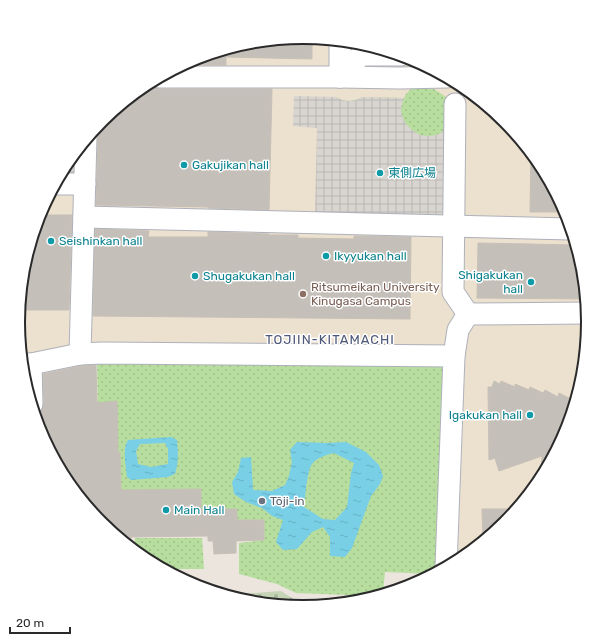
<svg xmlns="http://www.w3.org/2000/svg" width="606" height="643" viewBox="0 0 606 643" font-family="Rubik,'Noto Sans JP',sans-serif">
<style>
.education{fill:#ece0ce}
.green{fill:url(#green-dots)}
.cemetery{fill:url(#cemetery-stones)}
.plaza{fill:url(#plaza-grid)}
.water{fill:url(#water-ripples);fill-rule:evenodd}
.building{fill:#c4bfb9;stroke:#c7c0b7}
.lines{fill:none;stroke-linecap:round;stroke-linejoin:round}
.minor-casing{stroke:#aeb1ba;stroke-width:23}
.minor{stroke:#fff;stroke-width:21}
.culture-dot{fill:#0f9aa8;stroke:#fff;stroke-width:1.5}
.education-dot{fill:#8d6e63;stroke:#fff;stroke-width:1.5}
.worship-dot{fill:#6b7280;stroke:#fff;stroke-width:1.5}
.labels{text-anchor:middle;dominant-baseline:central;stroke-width:3;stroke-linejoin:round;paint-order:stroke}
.culture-label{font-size:12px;fill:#0d838f;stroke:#fff;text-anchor:start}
.education-label{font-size:12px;fill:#785e54;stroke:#fff;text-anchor:start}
.worship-label{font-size:12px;fill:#5b616d;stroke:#fff;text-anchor:start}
.neighbourhood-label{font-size:13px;letter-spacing:1px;fill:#4e5878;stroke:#fff}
.rim{fill:none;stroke:#2a2a2a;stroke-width:2}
</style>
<defs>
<pattern id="green-dots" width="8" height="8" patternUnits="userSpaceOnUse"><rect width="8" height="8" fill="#b7de9e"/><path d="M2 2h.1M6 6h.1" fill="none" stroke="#9ebf88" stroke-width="1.8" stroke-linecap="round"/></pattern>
<pattern id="cemetery-stones" width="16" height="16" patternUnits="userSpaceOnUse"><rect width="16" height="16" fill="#c6d4b6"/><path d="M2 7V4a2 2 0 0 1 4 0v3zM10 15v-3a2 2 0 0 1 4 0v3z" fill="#aab69d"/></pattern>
<pattern id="plaza-grid" width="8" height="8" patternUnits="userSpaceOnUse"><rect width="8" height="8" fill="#d8d4d0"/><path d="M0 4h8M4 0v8" fill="none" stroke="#bab6b3"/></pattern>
<pattern id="water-ripples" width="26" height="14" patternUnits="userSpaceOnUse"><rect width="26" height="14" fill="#78cfe6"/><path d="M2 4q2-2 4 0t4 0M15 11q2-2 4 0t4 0" fill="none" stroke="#68b2c5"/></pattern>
</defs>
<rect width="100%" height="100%" fill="#ebe5de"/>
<!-- education -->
<path class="education" d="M303 37 359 42 412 58 462 85 505 120 540 163 566 213 583 266 588 322 582 377 566 431 540 480 504 523 458 560 466 339 446 350 21 357 18 321 24 266 40 212 66 163 102 120 145 84 194 58 248 42Z"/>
<!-- green -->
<g class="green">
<path d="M412 88 434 89 446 97V130L437 135 334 164 336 97 342 100 349 101 356 100 363 97 404 98 406 94Z"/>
<path d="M97 357 446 359 438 571 431 574 385 572 383 593 374 596 296 593 277 584 239 574V543L264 540V520H237L236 509H213L201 516 200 489 128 490 121 499 120 452H118L117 427 98 425Z"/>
<path d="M135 538H202L204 569H165L144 558 135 550Z"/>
</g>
<!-- cemetery -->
<path class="cemetery" d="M281 591 295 600 347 598V602L303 606 247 601 227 595Z"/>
<!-- plaza -->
<g class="plaza">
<path d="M294 96 336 97 342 100 349 101 356 100 363 97 404 98 403 101 401 109 402 116 406 124 412 130 420 135 429 136 437 135 444 131 443 210 442 214 435 218 315 215 317 128 293 126Z"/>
<path d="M76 151V178H58L66 163Z"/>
</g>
<!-- water -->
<g class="water">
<path d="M171 437 177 440C178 452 179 462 175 474L168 477 131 480 127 477C126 466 122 449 128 440ZM165 443 168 449V464L151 467 138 464 136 451 140 444Z"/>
<path d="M297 442 327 443 346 442 366 452 379 465 383 476 380 484 371 496 352 548 345 557 330 556V537L323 527 312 532 297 549 283 550 276 542 283 520 272 516 262 508 246 502 234 494 232 482 238 472 241 458 251 457 253 490 272 491 285 485 289 476 292 462 290 450ZM334 453 354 463 351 473 347 507 335 520 323 519 304 507C305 499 307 470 312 464 318 457 326 455 334 453Z"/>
</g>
<!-- building -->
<g class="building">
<path d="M303 36 312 37V59L226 57V65H181L194 58 248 42Z"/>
<path d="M148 82 153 87 159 89H272L269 210 208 208V207L96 205 98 138 97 125 102 120 145 84Z"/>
<path d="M531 152 540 163 566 212H530Z"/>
<path d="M39 215H72L69 310H19L24 266Z"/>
<path d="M95 229 149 231 148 237H208V232L269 234V235H298V238L354 239V236L411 237 410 319 93 316Z"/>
<path d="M478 243 576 245 583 266 586 299 477 298Z"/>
<path d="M96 365 97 403 117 401 118 452H120L121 490 201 489V509H237V520H264V540L236 541V553L214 554 213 541H208V536L131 537V548L101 523 66 480 39 427 38 414 42 410 44 404 43 374 81 366Z"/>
<path d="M494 381 500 384 501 381 515 387V384L529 390 530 387 543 393 545 390 558 397 559 393 575 401 566 431 541 478 542 456 499 471 495 458 489 460 488 387H492Z"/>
<path d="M482 509H516L504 523 483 541Z"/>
</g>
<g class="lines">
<!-- minor casing -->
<g class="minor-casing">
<g id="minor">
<path d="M361 55H401"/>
<path d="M159 77H340L400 78 447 77"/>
<path d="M340 77 361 55 373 46"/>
<path d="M340 77V40"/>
<path d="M455 104 453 292 468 314 587 313"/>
<path d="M55 184H85"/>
<path d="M84 217 571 229"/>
<path d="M80 354 86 138"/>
<path d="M454 356 458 330 468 314"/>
<path d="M22 364H31L80 354 102 353 454 356 446 567"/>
<path d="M31 364 32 404"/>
</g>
</g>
<!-- minor -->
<use href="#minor" class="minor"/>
</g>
<!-- markers -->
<g class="culture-dot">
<circle cx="184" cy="165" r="4"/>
<circle cx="380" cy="173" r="4"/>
<circle cx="51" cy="241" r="4"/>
<circle cx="326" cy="256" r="4"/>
<circle cx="195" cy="276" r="4"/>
<circle cx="531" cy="282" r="4"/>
<circle cx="530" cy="415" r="4"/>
<circle cx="166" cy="510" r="4"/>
</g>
<circle class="education-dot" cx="303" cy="294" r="4"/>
<circle class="worship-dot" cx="262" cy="501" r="4"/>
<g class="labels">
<!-- culture labels -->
<g class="culture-label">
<text x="192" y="165">Gakujikan hall</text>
<text x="388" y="173">東側広場</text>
<text x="59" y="241">Seishinkan hall</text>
<text x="334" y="256">Ikyyukan hall</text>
<text x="523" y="275" text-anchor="end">Shigakukan<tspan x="523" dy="14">hall</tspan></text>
<text x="203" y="276">Shugakukan hall</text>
<text x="522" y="415" text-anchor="end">Igakukan hall</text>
<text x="174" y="510">Main Hall</text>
</g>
<!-- education labels -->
<g class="education-label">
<text x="311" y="287">Ritsumeikan University<tspan x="311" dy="14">Kinugasa Campus</tspan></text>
</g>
<!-- worship labels -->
<g class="worship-label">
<text x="270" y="501">Tōji-in</text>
</g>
<!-- neighbourhood labels -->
<g class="neighbourhood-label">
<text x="330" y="339">TOJIIN-KITAMACHI</text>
</g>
</g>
<!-- crop -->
<path d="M0 0H606V643H0ZM25 322a278 278 0 1 1 556 0a278 278 0 1 1-556 0Z" fill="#fff" fill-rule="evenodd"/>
<path class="rim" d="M25 322a278 278 0 1 1 556 0a278 278 0 1 1-556 0Z"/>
<!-- scale -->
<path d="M10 627v6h60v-6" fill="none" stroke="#2a2a2a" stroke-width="2"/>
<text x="16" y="627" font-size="12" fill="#2a2a2a" stroke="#ffffff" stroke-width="3" paint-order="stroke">20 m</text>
</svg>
